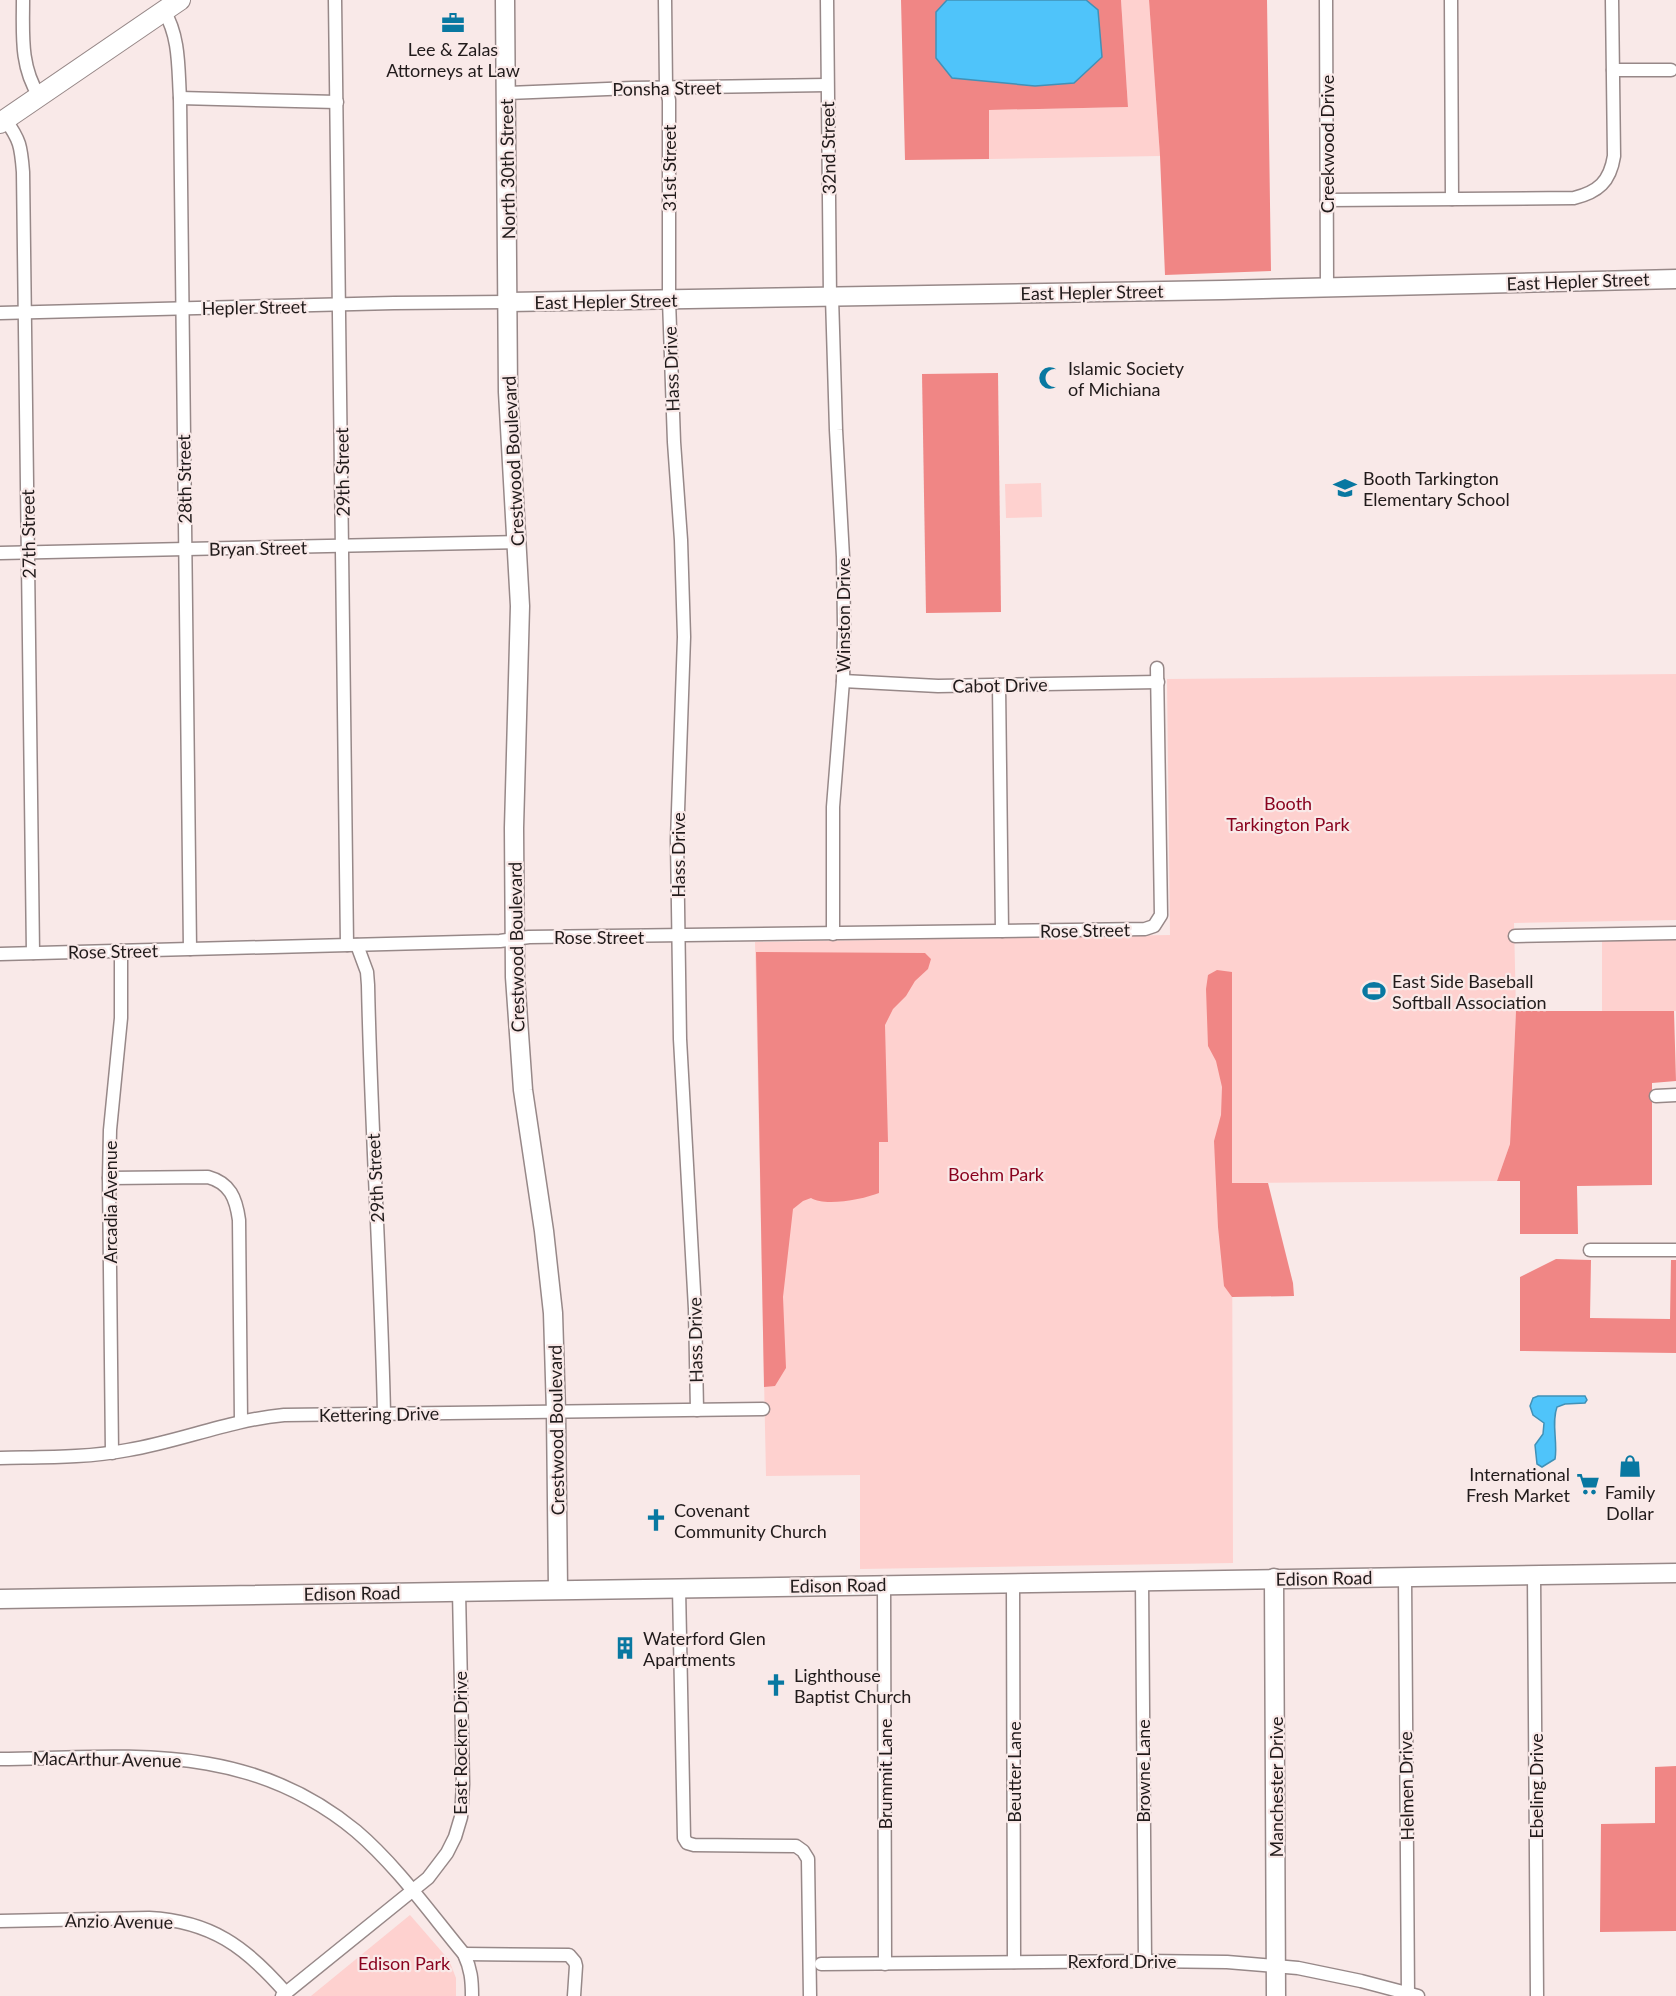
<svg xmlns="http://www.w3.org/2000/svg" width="1676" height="1996" viewBox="0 0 1676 1996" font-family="Lato,sans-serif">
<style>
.green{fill:#fed1cf}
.forest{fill:#f08685}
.water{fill:#4fc4fa;stroke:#4191b7;stroke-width:1.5}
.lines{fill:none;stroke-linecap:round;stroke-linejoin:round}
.street-casing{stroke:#978888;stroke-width:15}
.secondary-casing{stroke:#978888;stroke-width:21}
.primary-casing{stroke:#978888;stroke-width:22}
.street{stroke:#fff;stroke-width:12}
.secondary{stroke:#fff;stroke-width:18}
.primary{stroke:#fff;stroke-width:20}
.labels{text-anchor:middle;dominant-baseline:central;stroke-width:4.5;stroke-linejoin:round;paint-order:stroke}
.poi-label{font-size:18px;fill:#211b1b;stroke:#f9e9e8;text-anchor:start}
.street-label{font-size:18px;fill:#211b1b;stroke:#f9e9e8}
.park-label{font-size:18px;fill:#89021e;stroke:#f9e9e8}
</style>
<rect width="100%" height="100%" fill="#f9e9e8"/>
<!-- green -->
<g class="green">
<path d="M1121 0H1149L1160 156 989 159V110L1128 107Z"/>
<path d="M1041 483 1042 517 1006 518 1005 484Z"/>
<path d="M1676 674V920L1514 923 1516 1011 1510 1144 1497 1181 1232 1183 1233 1563 860 1569V1475L766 1476 755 942 1170 935 1167 679Z"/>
<rect x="1602" y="940" width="74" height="71"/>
<path d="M410 1915 449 1960 456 1978V1996H311Z"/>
</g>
<!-- forest -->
<g class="forest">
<path d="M901 0H1121L1128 107 989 110V159L905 160Z"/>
<path d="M1149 0H1267L1271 271 1165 275 1160 156Z"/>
<path d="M998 373 1001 612 926 613 922 374Z"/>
<path d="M756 952 925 953 931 959 928 969 915 981 906 996 893 1009 885 1025 888 1142H879V1193C864 1199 825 1207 811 1198L803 1201 793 1209 783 1297 786 1368 775 1386 764 1387Z"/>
<path d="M1217 970 1232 972V1183H1268L1293 1283 1294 1296 1232 1297 1224 1286 1218 1227 1214 1141 1221 1115 1222 1087 1216 1061 1208 1046 1206 989 1208 975Z"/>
<path d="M1516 1011H1674L1676 1081 1652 1083V1185L1577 1186 1578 1234H1520V1181H1497L1510 1144Z"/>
<path d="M1556 1259 1591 1260 1590 1318 1670 1319 1671 1260H1676V1353L1520 1351V1277Z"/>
<path d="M1676 1766V1931L1600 1932 1601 1824 1655 1823V1767Z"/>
</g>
<!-- water -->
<g class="water">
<path d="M947 0H1086L1098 10 1102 57 1074 83 1035 86 952 78 936 58V12Z"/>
<path d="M1538 1396H1585L1587 1400 1585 1403 1565 1404 1557 1407C1551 1423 1558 1442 1555 1459L1542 1467 1537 1464 1535 1445 1543 1434 1544 1423 1533 1415 1530 1406 1533 1398Z"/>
</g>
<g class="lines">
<!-- street casing -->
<g class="street-casing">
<g id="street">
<path d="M23 0C23 35 20 66 39 96"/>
<path d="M335 0 347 945"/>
<path d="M665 0 666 87 669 100V300L674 442 681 540 684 637 677 840 680 1039 695 1309 697 1410"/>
<path d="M827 0 830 297"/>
<path d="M1326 0 1327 287"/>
<path d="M1451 0 1452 199"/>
<path d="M164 11C180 37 178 69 180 98L190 949"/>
<path d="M1613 70H1671"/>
<path d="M506 93 632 88 827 85"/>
<path d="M180 98 337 102"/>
<path d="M5 119C20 140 21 146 23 172L33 953"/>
<path d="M1327 200 1574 198C1598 192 1610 182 1614 156L1612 0"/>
<path d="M832 297 836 430 843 557 844 625 843 681 833 807V934"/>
<path d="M0 313 394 303 507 302"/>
<path d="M0 553 517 542"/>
<path d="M843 681 938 686 1158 682"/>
<path d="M999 685 1002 931"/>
<path d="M1515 936 1676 933"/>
<path d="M357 945 367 972 368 985C371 1128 381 1271 384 1414"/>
<path d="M0 954 500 941 529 937 1145 929 1154 926 1161 915 1157 668"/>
<path d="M1656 1096 1676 1095"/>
<path d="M109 1178 208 1177C230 1183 236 1198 239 1220L241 1421"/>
<path d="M1590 1250H1676"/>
<path d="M112 1453 109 1178 110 1130 121 1018V951"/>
<path d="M0 1458C43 1457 86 1458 128 1450 181 1441 230 1420 284 1415L763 1409"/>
<path d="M1534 1575 1537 1996"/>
<path d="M1405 1577 1408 1996"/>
<path d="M1142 1581 1145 1961"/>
<path d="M1013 1582 1014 1962"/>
<path d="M884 1584 885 1964"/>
<path d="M679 1588 684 1838 687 1843 694 1845 796 1846 803 1851 808 1859 810 1996"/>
<path d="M0 1759C131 1757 247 1741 356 1831 397 1866 430 1913 464 1954 471 1969 472 1980 472 1996"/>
<path d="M0 1921 149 1918C211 1921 246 1947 286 1993"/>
<path d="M464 1954 569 1955 575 1962 576 1966 574 1996"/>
<path d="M821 1964 1145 1961 1227 1962 1298 1968 1361 1981 1418 1996"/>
<path d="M282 1996 428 1878 447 1853 455 1837 461 1817 463 1784 459 1591"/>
</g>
</g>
<!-- secondary casing -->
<g class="secondary-casing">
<g id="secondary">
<path d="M505 0 508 392 520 606 514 828 515 977 523 1090 544 1231 553 1313 556 1412 558 1589"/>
<path d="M507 302 1223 290 1676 279"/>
<path d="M1274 1578 1276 1996"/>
<path d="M0 1599 1676 1573"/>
</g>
</g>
<!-- primary casing -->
<g class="primary-casing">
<path id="primary" d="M0 123 180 0"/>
</g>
<!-- street -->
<use href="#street" class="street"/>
<!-- secondary -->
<use href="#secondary" class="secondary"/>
<!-- primary -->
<use href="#primary" class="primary"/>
</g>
<!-- icons -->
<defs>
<g id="office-bare" transform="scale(1.8)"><path d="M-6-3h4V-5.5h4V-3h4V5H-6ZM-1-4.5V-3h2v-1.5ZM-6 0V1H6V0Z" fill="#0878a1" stroke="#f9e9e8" stroke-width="2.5" paint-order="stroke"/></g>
<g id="mosque-bare" transform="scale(1.8)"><path d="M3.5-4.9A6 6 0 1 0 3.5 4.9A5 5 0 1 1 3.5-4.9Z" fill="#0878a1" stroke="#f9e9e8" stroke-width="2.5" paint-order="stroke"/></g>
<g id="school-bare" transform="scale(1.8)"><path d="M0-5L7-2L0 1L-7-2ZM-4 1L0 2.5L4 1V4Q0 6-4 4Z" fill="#0878a1" stroke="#f9e9e8" stroke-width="2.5" paint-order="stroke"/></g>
<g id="stadium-bare" transform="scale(1.8)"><path d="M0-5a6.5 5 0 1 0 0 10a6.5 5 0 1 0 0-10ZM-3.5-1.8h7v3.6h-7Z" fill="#0878a1" stroke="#f9e9e8" stroke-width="2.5" paint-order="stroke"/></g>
<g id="shop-bare" transform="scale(1.8)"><path d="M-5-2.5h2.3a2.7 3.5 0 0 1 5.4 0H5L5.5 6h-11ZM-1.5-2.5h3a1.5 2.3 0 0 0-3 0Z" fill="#0878a1" stroke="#f9e9e8" stroke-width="2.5" paint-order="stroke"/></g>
<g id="supermarket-bare" transform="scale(1.8)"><path d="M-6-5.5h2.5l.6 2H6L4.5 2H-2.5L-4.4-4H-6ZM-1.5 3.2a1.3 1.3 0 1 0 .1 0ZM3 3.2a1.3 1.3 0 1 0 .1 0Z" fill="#0878a1" stroke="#f9e9e8" stroke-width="2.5" paint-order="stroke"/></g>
<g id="church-bare" transform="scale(1.8)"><path d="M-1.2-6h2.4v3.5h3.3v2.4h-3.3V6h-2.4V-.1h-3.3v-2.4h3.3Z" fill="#0878a1" stroke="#f9e9e8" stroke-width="2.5" paint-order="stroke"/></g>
<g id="building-bare" transform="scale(1.8)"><path d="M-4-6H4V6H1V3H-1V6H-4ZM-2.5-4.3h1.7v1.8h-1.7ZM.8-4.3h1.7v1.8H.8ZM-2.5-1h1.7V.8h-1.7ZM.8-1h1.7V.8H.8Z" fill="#0878a1" stroke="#f9e9e8" stroke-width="2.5" paint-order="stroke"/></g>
</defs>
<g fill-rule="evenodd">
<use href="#office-bare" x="453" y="23"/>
<use href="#mosque-bare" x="1050" y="378"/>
<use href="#school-bare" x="1345" y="488"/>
<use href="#stadium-bare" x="1374" y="991"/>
<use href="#shop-bare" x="1630" y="1466"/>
<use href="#supermarket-bare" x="1588" y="1484"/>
<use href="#church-bare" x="656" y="1520"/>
<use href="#building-bare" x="625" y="1648"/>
<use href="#church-bare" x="776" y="1685"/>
</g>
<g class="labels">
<!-- poi labels -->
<g class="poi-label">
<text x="453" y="49" text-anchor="middle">Lee &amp; Zalas<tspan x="453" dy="21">Attorneys at Law</tspan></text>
<text x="1068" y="368">Islamic Society<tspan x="1068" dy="21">of Michiana</tspan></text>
<text x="1363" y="478">Booth Tarkington<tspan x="1363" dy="21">Elementary School</tspan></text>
<text x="1392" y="981">East Side Baseball<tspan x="1392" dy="21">Softball Association</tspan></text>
<text x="1570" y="1474" text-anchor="end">International<tspan x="1570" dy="21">Fresh Market</tspan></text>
<text x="1630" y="1492" text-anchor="middle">Family<tspan x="1630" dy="21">Dollar</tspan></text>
<text x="674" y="1510">Covenant<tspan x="674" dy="21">Community Church</tspan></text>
<text x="643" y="1638">Waterford Glen<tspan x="643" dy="21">Apartments</tspan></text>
<text x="794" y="1675">Lighthouse<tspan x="794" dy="21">Baptist Church</tspan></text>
</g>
<!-- street labels -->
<g class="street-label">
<text transform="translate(667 88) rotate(-1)">Ponsha Street</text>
<text transform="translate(1327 144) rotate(-90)">Creekwood Drive</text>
<text transform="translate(828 148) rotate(-91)">32nd Street</text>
<text transform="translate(669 168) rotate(-90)">31st Street</text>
<text transform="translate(507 169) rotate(-91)">North 30th Street</text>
<text transform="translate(1578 281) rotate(-2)">East Hepler Street</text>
<text transform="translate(1092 292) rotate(-1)">East Hepler Street</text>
<text transform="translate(606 301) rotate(-1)">East Hepler Street</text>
<text transform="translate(254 307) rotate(-1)">Hepler Street</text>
<text transform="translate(671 369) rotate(-92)">Hass Drive</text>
<text transform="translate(513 461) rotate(-93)">Crestwood Boulevard</text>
<text transform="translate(342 472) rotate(-91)">29th Street</text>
<text transform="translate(184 479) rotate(-91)">28th Street</text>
<text transform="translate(28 534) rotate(-91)">27th Street</text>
<text transform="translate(258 548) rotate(-1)">Bryan Street</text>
<text transform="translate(843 615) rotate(-90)">Winston Drive</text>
<text transform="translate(1000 685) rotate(-1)">Cabot Drive</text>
<text transform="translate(678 855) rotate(-90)">Hass Drive</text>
<text transform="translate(1085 930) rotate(-1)">Rose Street</text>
<text x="599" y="937">Rose Street</text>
<text transform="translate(516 947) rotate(-91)">Crestwood Boulevard</text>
<text transform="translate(113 951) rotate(-1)">Rose Street</text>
<text transform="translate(375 1178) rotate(-93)">29th Street</text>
<text transform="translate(110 1202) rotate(-90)">Arcadia Avenue</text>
<text transform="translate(695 1340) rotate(-91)">Hass Drive</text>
<text transform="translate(379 1414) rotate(-1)">Kettering Drive</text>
<text transform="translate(556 1430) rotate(-91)">Crestwood Boulevard</text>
<text transform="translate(1324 1578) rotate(-1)">Edison Road</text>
<text transform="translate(838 1585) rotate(-1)">Edison Road</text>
<text transform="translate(352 1593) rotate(-1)">Edison Road</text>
<text transform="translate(460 1743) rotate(-90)">East Rockne Drive</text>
<text transform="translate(107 1759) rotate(1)">MacArthur Avenue</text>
<text transform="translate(1143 1771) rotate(-90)">Browne Lane</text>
<text transform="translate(1014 1772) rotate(-90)">Beutter Lane</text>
<text transform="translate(885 1774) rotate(-90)">Brummit Lane</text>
<text transform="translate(1406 1786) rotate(-91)">Helmen Drive</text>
<text transform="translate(1536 1786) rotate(-90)">Ebeling Drive</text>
<text transform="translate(1276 1787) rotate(-90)">Manchester Drive</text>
<text transform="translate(119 1921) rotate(1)">Anzio Avenue</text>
<text x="1122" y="1961">Rexford Drive</text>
</g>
<!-- park labels -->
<g class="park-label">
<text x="1288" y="803">Booth<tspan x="1288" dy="21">Tarkington Park</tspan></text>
<text x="996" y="1174">Boehm Park</text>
<text x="404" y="1963">Edison Park</text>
</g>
</g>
</svg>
